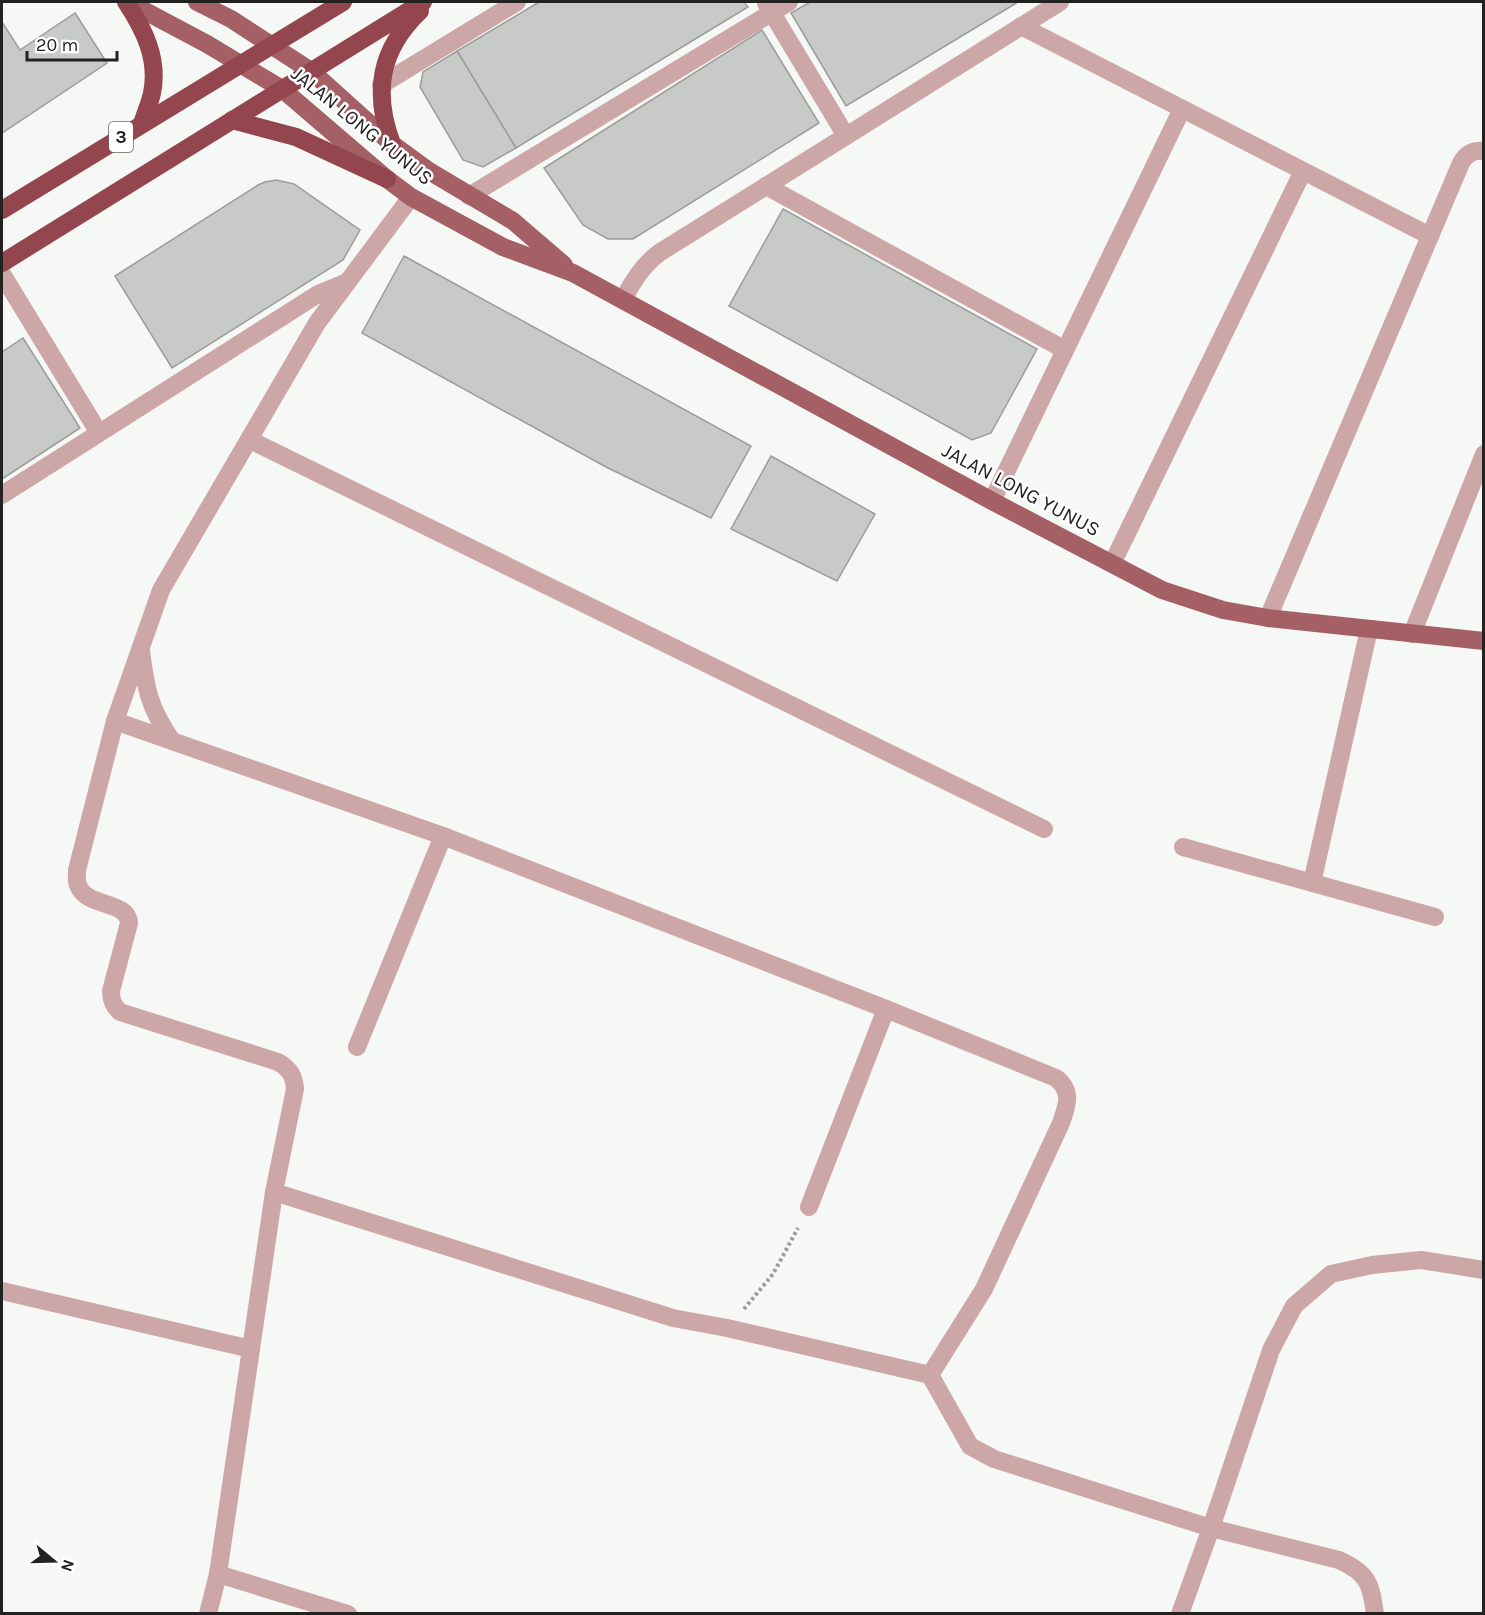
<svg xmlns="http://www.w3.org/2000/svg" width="1485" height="1615" viewBox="0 0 1485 1615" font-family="Karla,sans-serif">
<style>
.building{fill:#c8cac7;stroke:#9b9d9a;stroke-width:1.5}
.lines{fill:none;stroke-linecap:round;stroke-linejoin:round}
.path{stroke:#9a9b99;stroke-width:4;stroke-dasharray:3 3;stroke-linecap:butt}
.minor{stroke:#cda6a7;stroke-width:18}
.major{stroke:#a46065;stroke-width:18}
.highway{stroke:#93464e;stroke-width:18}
.labels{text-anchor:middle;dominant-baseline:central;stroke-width:5;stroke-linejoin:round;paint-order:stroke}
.shield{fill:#fff;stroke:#646464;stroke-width:1.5}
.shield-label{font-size:18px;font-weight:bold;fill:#222221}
.street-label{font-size:20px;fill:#222221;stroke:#fff}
</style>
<rect width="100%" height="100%" fill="#f6f8f5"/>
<!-- building -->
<g class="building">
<path d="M539 2H744L748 7 516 148 457 51Z"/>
<path d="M810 2H1018L846 106 791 13Z"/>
<path d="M75 13 107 63 2 133V22L20 50Z"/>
<path d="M762 30 819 123 633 239H608L583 225 544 168Z"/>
<path d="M457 51 516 148 483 167 463 160 420 87 423 72Z"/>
<path d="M276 180 294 184 360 230 343 260 172 368 115 276 258 185 265 182Z"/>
<path d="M783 209 1037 349 991 433 972 440 729 306Z"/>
<path d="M404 256 751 446 711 518 606 467 362 333Z"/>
<path d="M23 338 80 428 2 479V352Z"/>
<path d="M771 456 875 514 837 581 731 529Z"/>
</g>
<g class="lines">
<!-- path -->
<path class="path" d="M744 1309 773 1274 798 1228"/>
<!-- minor -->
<g class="minor">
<path d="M766 3 846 136"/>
<path d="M1021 26 1430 236"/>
<path d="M381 85 517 2"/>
<path d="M766 186 1065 350"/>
<path d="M469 196 789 2"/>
<path d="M2 274 99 433"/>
<path d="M623 300C633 281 642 266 659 253L1060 2"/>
<path d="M250 440 1044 829"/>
<path d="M2 495 318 294 347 282"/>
<path d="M992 501 1182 109"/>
<path d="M1112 564 1303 171"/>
<path d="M1268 618 1461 163C1466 154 1473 150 1484 151"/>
<path d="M1412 634 1484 454"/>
<path d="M141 651C146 690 149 707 172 741"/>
<path d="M115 721 443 836 886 1009 1056 1078C1073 1091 1067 1106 1061 1123L984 1289 930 1375 970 1446 994 1459 1211 1528 1339 1560C1368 1573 1371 1584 1375 1614"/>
<path d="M1183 847 1435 917"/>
<path d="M1312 883 1369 629"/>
<path d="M357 1047 443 836"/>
<path d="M274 1192 673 1318 727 1328 930 1375"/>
<path d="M809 1207 886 1009"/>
<path d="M2 1291 251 1349"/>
<path d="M218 1574 348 1614"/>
<path d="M208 1614 218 1574 274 1192 295 1089C294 1076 290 1069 278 1062L120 1012C113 1006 111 1000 111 991L129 923C128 900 86 908 78 885 76 881 77 875 77 870L115 721 161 590 317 323 411 197"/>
<path d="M1180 1614 1211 1528 1271 1350 1294 1306 1331 1274 1372 1265 1421 1260 1484 1270"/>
</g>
<!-- major -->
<g class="major">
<path d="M128 2 207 44 282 89 387 179 411 197 503 247 573 273 992 501 1162 590 1223 610 1268 618 1484 641"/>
<path d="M197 2 231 19 311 71 392 144 429 171 513 221 564 265"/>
</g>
<!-- highway -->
<g class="highway">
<path d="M126 2C144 29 159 59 152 93 150 103 145 114 142 124"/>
<path d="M232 120 296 137 387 179"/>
<path d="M392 144C373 93 379 50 420 11"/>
<path d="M2 210 343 2"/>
<path d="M2 263 423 2"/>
</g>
</g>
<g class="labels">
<!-- shield labels -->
<rect class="shield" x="109" y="122" width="24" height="30" rx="4.5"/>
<g class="shield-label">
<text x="121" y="137">3</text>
</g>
<!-- street labels -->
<g class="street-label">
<text transform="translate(362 126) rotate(39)">JALAN LONG YUNUS</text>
<text transform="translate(1021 490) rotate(28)">JALAN LONG YUNUS</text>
</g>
</g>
<!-- border -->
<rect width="1485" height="1615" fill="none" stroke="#222221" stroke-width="6"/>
<!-- north arrow -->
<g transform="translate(54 1561) rotate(109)" stroke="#ffffff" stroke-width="4.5" paint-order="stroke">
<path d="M0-4.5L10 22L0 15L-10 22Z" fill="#222221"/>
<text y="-9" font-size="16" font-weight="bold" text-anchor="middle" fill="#222221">N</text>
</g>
<!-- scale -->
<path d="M27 51v9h90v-9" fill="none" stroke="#222221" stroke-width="3"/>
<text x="36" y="51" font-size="18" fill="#222221" stroke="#ffffff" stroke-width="4.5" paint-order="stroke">20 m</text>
</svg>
